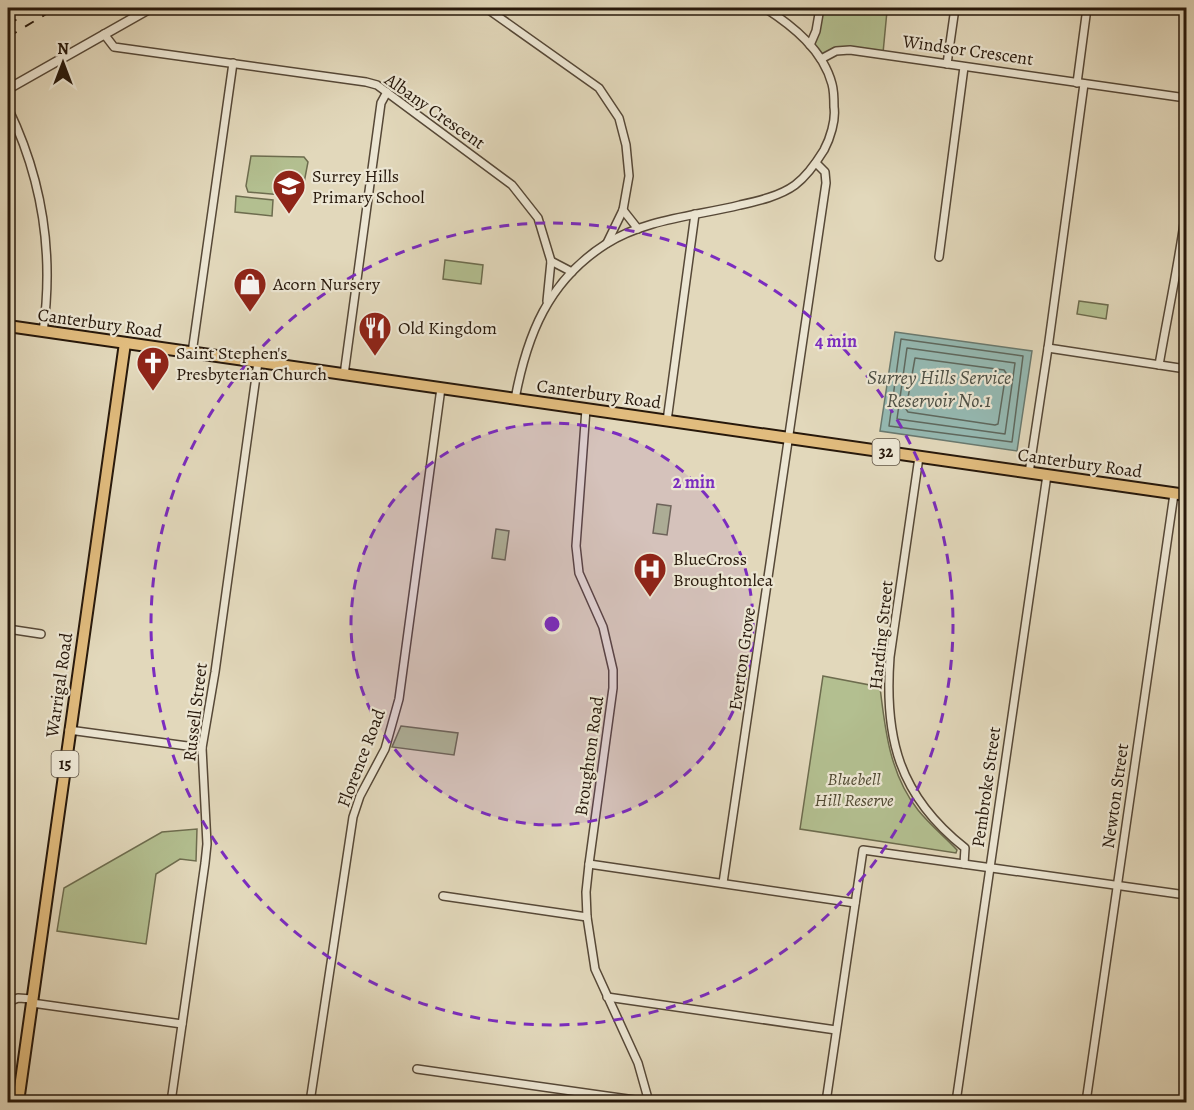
<svg xmlns="http://www.w3.org/2000/svg" width="1194" height="1110" viewBox="0 0 1194 1110" font-family="Alegreya,serif">
<style>
.green{fill:#b3bf90;stroke:#6d6c4e;stroke-width:1.5}
.water{fill:#95b9b2;stroke:#69796f;stroke-width:1.5}
.lines{fill:none;stroke-linecap:round;stroke-linejoin:round}
.shore{stroke:#5e685e;stroke-width:1.5}
.minor-casing{stroke:#564837;stroke-width:10}
.tertiary-casing{stroke:#564837;stroke-width:11}
.primary-casing{stroke:#27180b;stroke-width:14}
.minor{stroke:#ece6d3;stroke-width:7}
.tertiary{stroke:#ece6d3;stroke-width:8}
.primary{stroke:#e1bc7e;stroke-width:10}
.rail{stroke:#27180b;stroke-width:2;stroke-dasharray:10 10;stroke-linecap:butt}
.ring{fill:none;stroke:#7b2cbf;stroke-width:3;stroke-dasharray:10 8}
.labels{text-anchor:middle;dominant-baseline:central;stroke-width:4.5;stroke-linejoin:round;paint-order:stroke}
.shield{fill:#ece6d3;stroke:#625647;stroke-width:1.5}
.shield-label{font-size:16px;font-weight:bold;fill:#27180b}
.street-label{font-size:18px;fill:#27180b;stroke:#ece6d3}
.poi-label{font-size:18px;fill:#27180b;stroke:#ece6d3;text-anchor:start}
.park-label{font-size:18px;font-style:italic;fill:#514a33;stroke:#ece6d3}
.water-label{font-size:20px;font-style:italic;fill:#4e5045;stroke:#ece6d3}
.centre{fill:#7b2cbf;stroke:#ece6d3;stroke-width:3}
.ring-label{font-size:18px;text-anchor:middle;font-weight:bold;fill:#7b2cbf;stroke:#ece6d3;stroke-width:4.5;stroke-linejoin:round;paint-order:stroke}
</style>
<rect width="100%" height="100%" fill="#e2d8bb"/>
<filter id="stains"><feTurbulence type="fractalNoise" baseFrequency=".00333" numOctaves="4"/><feColorMatrix values="0 0 0 0 .2 0 0 0 0 .09 0 0 0 0 .02 0 0 0 .5 -.17"/></filter>
<radialGradient id="worn" r=".72"><stop offset=".6" stop-color="#630" stop-opacity="0"/><stop offset="1" stop-color="#630" stop-opacity=".3"/></radialGradient>
<!-- green -->
<g class="green">
<path d="M821 8H864L887 11 883 53 852 49 821 57 813 44Z"/>
<path d="M251 156 304 157 308 162 303 188 294 196 248 192 246 186Z"/>
<path d="M236 196 273 200 272 216 235 212Z"/>
<path d="M445 260 483 265 481 284 443 279Z"/>
<path d="M1079 301 1108 305 1106 319 1077 314Z"/>
<path d="M657 504 671 506 667 535 653 533Z"/>
<path d="M496 529 509 531 505 560 492 558Z"/>
<path d="M823 676 880 687C885 730 890 775 918 810 930 825 944 836 957 850L956 853 800 829Z"/>
<path d="M401 726 458 733 454 755 392 747Z"/>
<path d="M197 829 196 861 180 859 156 874 146 944 57 931 64 888 162 832Z"/>
</g>
<!-- water -->
<path class="water" d="M895 332 1032 351 1017 451 880 431Z"/>
<g class="lines">
<!-- shore -->
<g class="shore">
<path d="M901 339 1023 356 1012 442 889 426Z"/>
<path d="M907 348 1015 363 1005 434 897 419Z"/>
<path d="M915 358 1004 370 1006 373 998 424 995 425 908 412 906 409Z"/>
</g>
<!-- minor casing -->
<g class="minor-casing">
<g id="minor">
<path d="M486 8 599 88 619 118 626 145 629 176 623 210 607 243"/>
<path d="M104 34 114 47 366 82 377 85 512 185 538 218 551 261 547 301"/>
<path d="M810 45 816 31 820 8"/>
<path d="M821 59 836 51 850 50 1186 98"/>
<path d="M947 64 955 8"/>
<path d="M1077 83 1087 8"/>
<path d="M8 108C42 178 54 254 43 332"/>
<path d="M623 210 638 229"/>
<path d="M939 257 964 67"/>
<path d="M551 261 572 272"/>
<path d="M1048 348 1186 369"/>
<path d="M192 353 233 63"/>
<path d="M1159 365C1168 313 1179 262 1186 210"/>
<path d="M344 375 381 103 387 92"/>
<path d="M515 399C527 335 548 281 606 244 645 219 696 216 740 205 758 201 780 196 795 185 807 176 816 163 824 150 830 139 836 120 834 107 834 100 834 91 832 84 823 50 793 26 765 8"/>
<path d="M586 409 576 546 579 573 603 627 613 670V688L589 864 586 892 587 917 595 969 638 1063 649 1102"/>
<path d="M667 421 695 214"/>
<path d="M919 457 890 657C884 738 899 796 965 848L964 864"/>
<path d="M1029 473 1048 348 1084 84"/>
<path d="M8 629 41 634"/>
<path d="M69 730 202 748"/>
<path d="M589 864 855 903"/>
<path d="M723 883 826 183 825 172 816 163"/>
<path d="M443 896 587 917"/>
<path d="M607 997 836 1030"/>
<path d="M8 1002 18 998 32 999"/>
<path d="M32 1003 182 1024"/>
<path d="M417 1069 649 1102"/>
<path d="M171 1102 205 863 207 844 202 748 215 672 258 362"/>
<path d="M310 1102 353 817 360 796 385 749 399 699 441 388"/>
<path d="M826 1102 863 850 1186 895"/>
<path d="M956 1102 1047 475"/>
<path d="M1086 1102 1174 494"/>
</g>
</g>
<!-- tertiary casing -->
<g class="tertiary-casing">
<path id="tertiary" d="M8 89 151 8"/>
</g>
<!-- primary casing -->
<g class="primary-casing">
<g id="primary">
<path d="M8 326 1186 495"/>
<path d="M18 1102 125 343"/>
</g>
</g>
<!-- minor -->
<use href="#minor" class="minor"/>
<!-- tertiary -->
<use href="#tertiary" class="tertiary"/>
<!-- primary -->
<use href="#primary" class="primary"/>
<!-- rail -->
<g class="rail">
<path d="M8 25 34 8"/>
<path d="M8 37 56 8"/>
</g>
</g>
<!-- distance rings -->
<circle cx="552" cy="624" r="201" fill="#7b2cbf" fill-opacity=".12"/>
<g class="ring">
<circle cx="552" cy="624" r="201"/>
<circle cx="552" cy="624" r="401"/>
</g>
<!-- icons -->
<defs>
<g id="school-pin" transform="scale(1.725)"><path d="M0 17L-7.5 6A9.5 9.5 0 1 1 7.5 6Z" fill="#8f2418" stroke="#ece6d3"/><path d="M0-5L7-2L0 1L-7-2ZM-4 1L0 2.5L4 1V4Q0 6-4 4Z" fill="#fff"/></g>
<g id="shop-pin" transform="scale(1.725)"><path d="M0 17L-7.5 6A9.5 9.5 0 1 1 7.5 6Z" fill="#8f2418" stroke="#ece6d3"/><path d="M-5-2.5h2.3a2.7 3.5 0 0 1 5.4 0H5L5.5 6h-11ZM-1.5-2.5h3a1.5 2.3 0 0 0-3 0Z" fill="#fff"/></g>
<g id="restaurant-pin" transform="scale(1.725)"><path d="M0 17L-7.5 6A9.5 9.5 0 1 1 7.5 6Z" fill="#8f2418" stroke="#ece6d3"/><path d="M-5-6h1v4h1v-4h1v4h1v-4h1v5L-1.5 .5V6h-2V.5L-5-1ZM5-6V6H3V1.5H1.5Q1.5-4 5-6Z" fill="#fff"/></g>
<g id="church-pin" transform="scale(1.725)"><path d="M0 17L-7.5 6A9.5 9.5 0 1 1 7.5 6Z" fill="#8f2418" stroke="#ece6d3"/><path d="M-1.2-6h2.4v3.5h3.3v2.4h-3.3V6h-2.4V-.1h-3.3v-2.4h3.3Z" fill="#fff"/></g>
<g id="hospital-pin" transform="scale(1.725)"><path d="M0 17L-7.5 6A9.5 9.5 0 1 1 7.5 6Z" fill="#8f2418" stroke="#ece6d3"/><path d="M-5-5h3v3.5h4V-5h3V5h-3V1.5h-4V5h-3Z" fill="#fff"/></g>
</defs>
<g fill-rule="evenodd">
<use href="#school-pin" x="289" y="186"/>
<use href="#shop-pin" x="250" y="284"/>
<use href="#restaurant-pin" x="375" y="328"/>
<use href="#church-pin" x="153" y="363"/>
<use href="#hospital-pin" x="650" y="569"/>
</g>
<g class="labels">
<!-- shield labels -->
<g class="shield">
<rect x="872.5" y="439" width="27" height="26" rx="4.5"/>
<rect x="51.5" y="751" width="27" height="26" rx="4.5"/>
</g>
<g class="shield-label">
<text x="886" y="452">32</text>
<text x="65" y="764">15</text>
</g>
<!-- street labels -->
<g class="street-label">
<text transform="translate(968 50) rotate(8)">Windsor Crescent</text>
<text transform="translate(435 111) rotate(35)">Albany Crescent</text>
<text transform="translate(100 323) rotate(8)">Canterbury Road</text>
<text transform="translate(599 394) rotate(8)">Canterbury Road</text>
<text transform="translate(1080 463) rotate(8)">Canterbury Road</text>
<text transform="translate(881 635) rotate(-84)">Harding Street</text>
<text transform="translate(742 659) rotate(-82)">Everton Grove</text>
<text transform="translate(59 685) rotate(-82)">Warrigal Road</text>
<text transform="translate(195 712) rotate(-83)">Russell Street</text>
<text transform="translate(589 756) rotate(-82)">Broughton Road</text>
<text transform="translate(361 758) rotate(-69)">Florence Road</text>
<text transform="translate(986 787) rotate(-82)">Pembroke Street</text>
<text transform="translate(1115 796) rotate(-82)">Newton Street</text>
</g>
<!-- poi labels -->
<g class="poi-label">
<text x="312" y="176">Surrey Hills<tspan x="312" dy="21">Primary School</tspan></text>
<text x="273" y="284">Acorn Nursery</text>
<text x="398" y="328">Old Kingdom</text>
<text x="176" y="353">Saint Stephen's<tspan x="176" dy="21">Presbyterian Church</tspan></text>
<text x="673" y="559">BlueCross<tspan x="673" dy="21">Broughtonlea</tspan></text>
</g>
<!-- park labels -->
<g class="park-label">
<text x="854" y="779">Bluebell<tspan x="854" dy="21">Hill Reserve</tspan></text>
</g>
<!-- water labels -->
<g class="water-label">
<text x="939" y="377">Surrey Hills Service<tspan x="939" dy="23">Reservoir No.1</tspan></text>
</g>
</g>
<circle cx="552" cy="624" r="9" class="centre"/>
<g class="ring-label">
<text x="836" y="347">4 min</text>
<text x="694" y="488">2 min</text>
</g>
<!-- margin -->
<rect width="1194" height="1110" fill="none" stroke="#e2d8bb" stroke-width="30"/>
<rect x="9" y="9" width="1176" height="1092" fill="none" stroke="#27180b" stroke-width="3"/>
<rect x="15" y="15" width="1164" height="1080" fill="none" stroke="#27180b" stroke-width="1.5"/>
<!-- north arrow -->
<g transform="translate(63 63)" stroke="#ece6d3" stroke-width="4.5" paint-order="stroke">
<path d="M0-4.5L10 22L0 15L-10 22Z" fill="#27180b"/>
<text y="-9" font-size="16" font-weight="bold" text-anchor="middle" fill="#27180b">N</text>
</g>
<rect width="100%" height="100%" filter="url(#stains)"/>
<rect width="100%" height="100%" fill="url(#worn)"/>
</svg>
